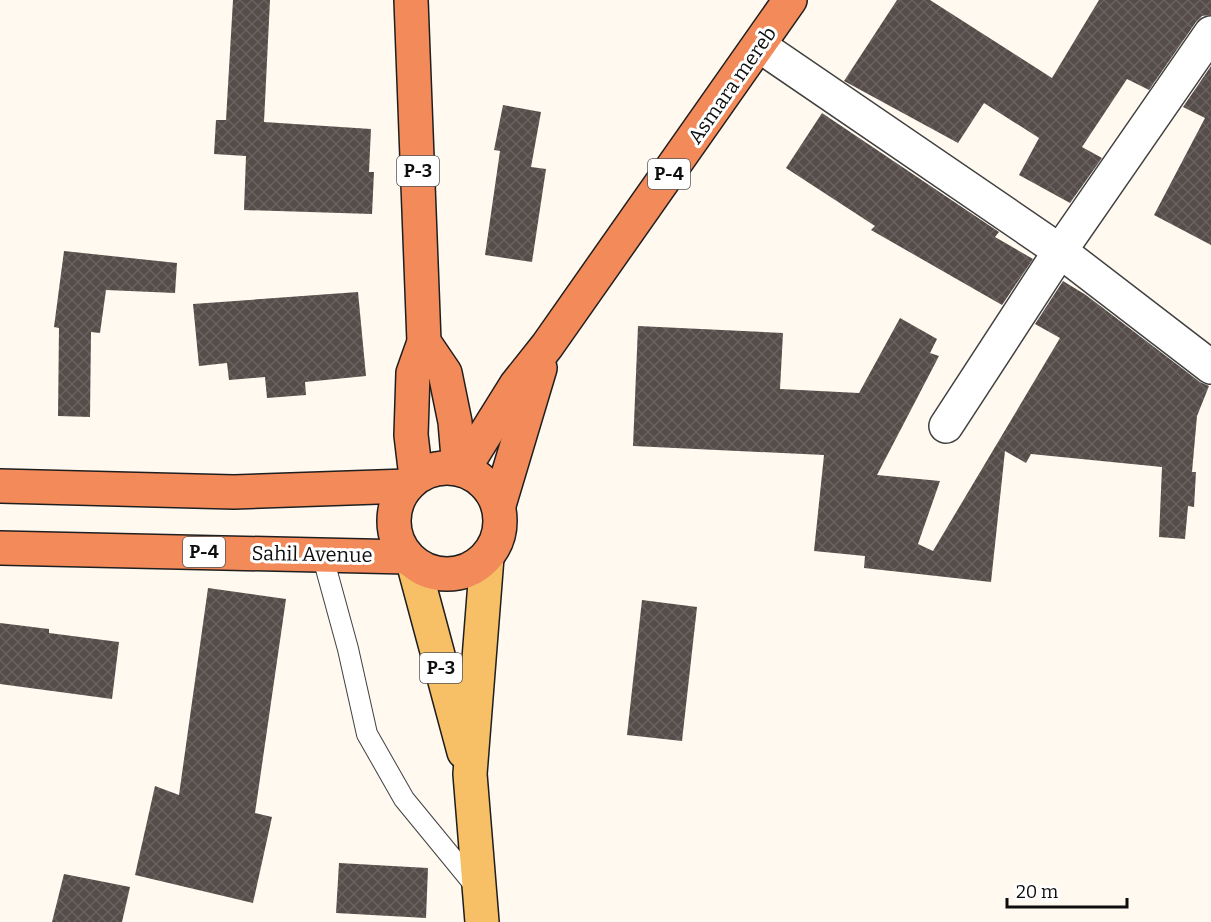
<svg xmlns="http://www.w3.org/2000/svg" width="1211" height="922" viewBox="0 0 1211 922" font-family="Bitter,serif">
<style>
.building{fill:url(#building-cross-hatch)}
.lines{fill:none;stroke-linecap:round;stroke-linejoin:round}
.lane-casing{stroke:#414141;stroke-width:22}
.street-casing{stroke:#414141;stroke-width:36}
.primary-casing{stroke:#1f1f1f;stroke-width:36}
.highway-casing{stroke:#1f1f1f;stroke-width:36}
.lane{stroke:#fff;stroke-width:20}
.street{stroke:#fff;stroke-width:33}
.primary{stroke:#f7c067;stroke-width:33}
.highway{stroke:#f38a59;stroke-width:33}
.labels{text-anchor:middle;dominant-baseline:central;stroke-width:6;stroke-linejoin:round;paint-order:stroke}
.shield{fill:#fff;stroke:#565656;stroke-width:1.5}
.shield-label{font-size:18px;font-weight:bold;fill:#0e0e0e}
.street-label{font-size:20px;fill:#0e0e0e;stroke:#fff}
</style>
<defs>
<pattern id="building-cross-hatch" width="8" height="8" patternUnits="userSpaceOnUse" patternTransform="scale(1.5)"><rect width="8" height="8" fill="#564d4a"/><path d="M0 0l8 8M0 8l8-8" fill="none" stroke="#696260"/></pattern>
</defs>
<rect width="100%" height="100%" fill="#fff9ef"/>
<!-- building -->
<g class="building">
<path d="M233 0H270L264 122 371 129 369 172H374L372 214 244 210 246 156 214 154 216 120H226Z"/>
<path d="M897 0H930L1052 78 1099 0H1211V15L1202 16 1196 22 1149 90 1127 79 1082 147 1102 158 1070 203 1019 175 1039 138 984 103 958 143 844 81Z"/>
<path d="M1211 66V245L1154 215 1205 118 1183 107Z"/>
<path d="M503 105 541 112 531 167 546 169 532 262 485 255 500 151 494 150Z"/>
<path d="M822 113 999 232 995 237 1033 259 1002 305 871 230 875 226 786 168Z"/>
<path d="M64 251 177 263 175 293 106 290 100 333 91 332 90 417 58 416 59 328 54 327Z"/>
<path d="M1063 281 1086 295 1200 382 1209 386 1197 416 1192 472H1196L1194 507 1188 506 1185 539 1159 537 1162 467 1031 454 1026 463 1005 451 991 582 864 568 865 556 814 551 824 455 633 446 638 326 783 333 780 389 859 393 900 318 937 339 930 353 939 356 877 475 940 481 918 544 933 551 1060 338 1035 324Z"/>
<path d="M358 292 366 376 305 382 306 395 267 398 265 377 229 380 227 363 199 366 193 304Z"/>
<path d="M208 588 286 599 255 813 272 817 253 903 135 875 155 786 179 795Z"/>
<path d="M642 600 697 607 682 741 627 735Z"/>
<path d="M0 623 49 629V633L119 642 112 699 0 684Z"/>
<path d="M339 863 428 868 426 918 336 913Z"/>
<path d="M64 874 130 887 122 922H52Z"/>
</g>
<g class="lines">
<!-- lane casing -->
<g class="lane-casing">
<path id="lane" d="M322 554 348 649 367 734 404 799 477 888"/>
</g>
<!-- street casing -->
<g class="street-casing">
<g id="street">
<path d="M760 46 1060 251 1211 367"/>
<path d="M946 426 1060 251 1211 33"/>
</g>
</g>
<!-- primary casing -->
<g class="primary-casing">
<g id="primary">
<path d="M413 562 464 752"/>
<path d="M482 922 470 774 487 557"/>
</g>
</g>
<!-- highway casing -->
<g class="highway-casing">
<g id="highway">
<path d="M411 0 424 342 413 373 411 435 416 477"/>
<path d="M424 342 445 373 455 422 459 469"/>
<circle cx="447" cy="521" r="53"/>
<path d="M463 470 516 385 547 346 790 0"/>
<path d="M0 486 234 492 407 486"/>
<path d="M499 505 540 368"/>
<path d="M0 548 407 557"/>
</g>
</g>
<!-- lane -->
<use href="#lane" class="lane"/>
<!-- street -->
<use href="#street" class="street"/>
<!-- primary -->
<use href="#primary" class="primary"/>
<!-- highway -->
<use href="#highway" class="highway"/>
</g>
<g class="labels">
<!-- shield labels -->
<g class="shield">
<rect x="397" y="156" width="42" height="30" rx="4.5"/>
<rect x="648" y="159" width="42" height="30" rx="4.5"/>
<rect x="183" y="537" width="42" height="30" rx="4.5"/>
<rect x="420" y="653" width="42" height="30" rx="4.5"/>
</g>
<g class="shield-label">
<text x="418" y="171">P-3</text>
<text x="669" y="174">P-4</text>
<text x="204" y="552">P-4</text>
<text x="441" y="668">P-3</text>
</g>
<!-- street labels -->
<g class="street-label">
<text transform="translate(732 85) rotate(-55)">Asmara mereb</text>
<text transform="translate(312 554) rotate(1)">Sahil Avenue</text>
</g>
</g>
<!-- scale -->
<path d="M1007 898v9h120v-9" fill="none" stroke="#0e0e0e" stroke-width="3"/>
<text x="1016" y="898" font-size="18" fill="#0e0e0e" stroke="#ffffff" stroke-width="4.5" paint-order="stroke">20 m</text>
</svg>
